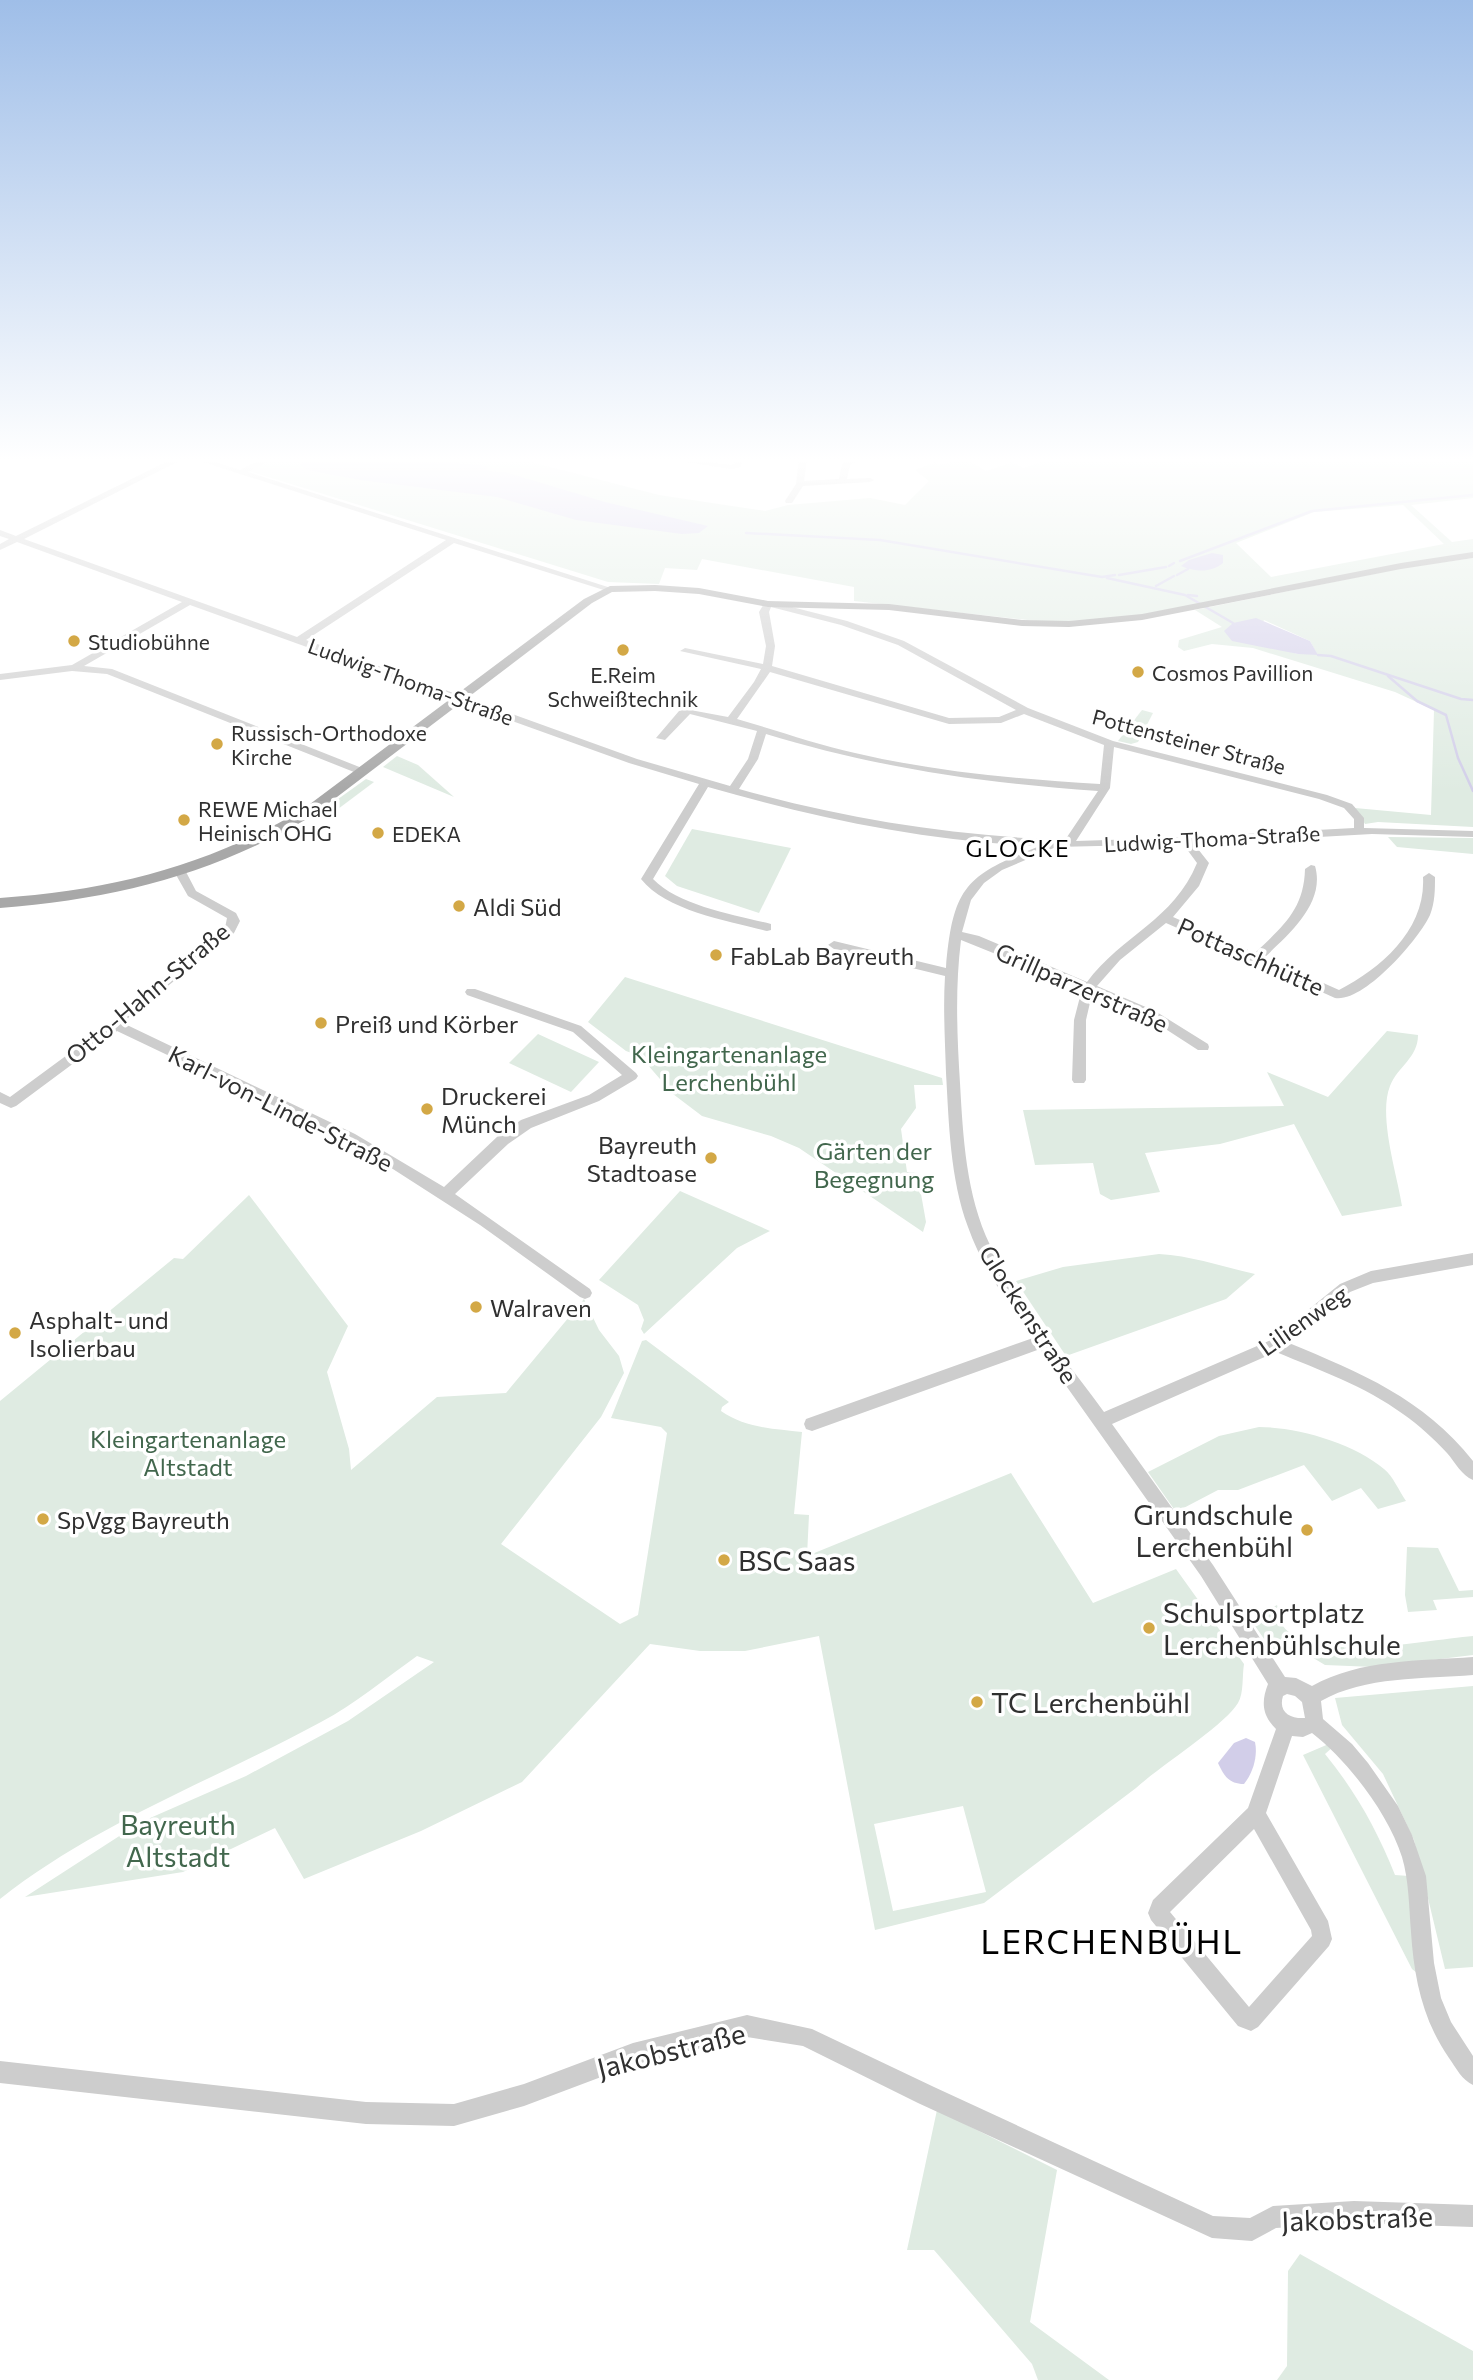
<svg xmlns="http://www.w3.org/2000/svg" width="1473" height="2380" viewBox="0 0 1473 2380" font-family="Commissioner,sans-serif">
<style>
.green{fill:#dfebe2;fill-rule:evenodd}
.water{fill:#d2cee9}
.lines{fill:none;stroke-linecap:round;stroke-linejoin:round}
.stream{stroke:#d2cee9;stroke-width:2.5}
.minor{fill:#cdcdcd;fill-rule:evenodd}
.major{fill:#a8a8a8;fill-rule:evenodd}
.poi-dot{fill:#d3a846;stroke:#fff;stroke-width:2.5}
.labels{text-anchor:middle;dominant-baseline:central;stroke-width:7;stroke-linejoin:round;paint-order:stroke}
.far-poi-label{font-size:21px;fill:#303030;stroke:#fff;text-anchor:start}
.far-street-label{font-size:21px;fill:#303030;stroke:#fff}
.far-quarter-label{font-size:23px;letter-spacing:2px;fill:#000;stroke:#fff}
.poi-label{font-size:24px;fill:#303030;stroke:#fff;text-anchor:start}
.street-label{font-size:24px;fill:#303030;stroke:#fff}
.park-label{font-size:24px;fill:#42674d;stroke:#fff}
.near-poi-label{font-size:28px;fill:#303030;stroke:#fff;text-anchor:start}
.near-park-label{font-size:28px;fill:#42674d;stroke:#fff}
.near-street-label{font-size:28px;fill:#303030;stroke:#fff}
.near-quarter-label{font-size:33px;letter-spacing:2px;fill:#000;stroke:#fff}
</style>
<rect width="100%" height="100%" fill="#fff"/>
<!-- green -->
<g class="green">
<path d="M274 459H519L659 495 765 511 788 505 870 498 905 505 929 481 915 470 935 462 939 465 966 459 986 471 1013 462 1023 468 1049 459H1473V498L1411 505 1452 542 1473 539V553L1139 615 1091 620 1046 622 854 601V587L702 559 697 570 665 568 659 584 608 582 249 471ZM1403 505 1444 544 1271 577 1236 543 1314 512Z"/>
<path d="M1473 558V827L1378 822 1365 824 1355 808 1431 815 1434 710 1395 692 1253 648 1212 644 1184 651 1178 647 1179 640 1222 627 1195 610 1403 568ZM1264 620 1310 641 1317 654H1298L1256 643Z"/>
<path d="M1142 710 1153 713 1138 742 1131 744 1118 741Z"/>
<path d="M397 756 418 765 454 797 383 767Z"/>
<path d="M366 779 374 782 326 818 313 817Z"/>
<path d="M692 829 791 848 759 913 677 886 665 876Z"/>
<path d="M1388 837 1473 838V854L1397 847Z"/>
<path d="M625 977 942 1078 943 1085H914L916 1108 901 1129 907 1172 917 1173 918 1177 926 1222 923 1232 799 1148 771 1136 702 1116 673 1094 640 1056 626 1051 588 1022Z"/>
<path d="M1387 1031 1418 1035C1418 1058 1398 1066 1390 1086 1378 1116 1397 1174 1402 1206L1342 1216 1294 1124 1220 1144 1145 1153 1160 1192 1111 1200 1100 1194 1093 1163 1035 1165 1023 1110 1284 1106 1267 1072 1328 1097Z"/>
<path d="M538 1034 599 1062 571 1092 509 1063Z"/>
<path d="M680 1191 770 1231 737 1248 644 1334 641 1329 644 1320 638 1305 599 1280Z"/>
<path d="M249 1195 348 1326 327 1372 349 1449 351 1470 437 1397 506 1393 584 1299 599 1330 619 1356 624 1373 601 1417 501 1544 620 1624 638 1615 667 1433 661 1427 611 1418 642 1341 646 1340 729 1402 722 1407 721 1411C745 1428 775 1429 802 1432L794 1514 809 1515 807 1556 1011 1473 1093 1603 1176 1569 1244 1664C1242 1676 1244 1693 1238 1703 1225 1725 1160 1766 1136 1788L984 1903 875 1930 819 1636 745 1651H700L650 1644 522 1782 421 1831 304 1879 275 1828 183 1872 25 1897 141 1822 246 1776 348 1721 434 1662 417 1656C386 1678 355 1704 321 1722 214 1780 96 1823 0 1899V1401L174 1258 183 1259ZM963 1806 986 1892 893 1911 874 1824Z"/>
<path d="M1159 1254C1193 1256 1223 1267 1255 1274L1226 1299 1066 1356 1016 1281 1063 1267Z"/>
<path d="M1259 1427C1297 1427 1354 1443 1384 1469 1393 1476 1399 1491 1406 1501L1378 1509 1361 1488 1332 1501 1304 1465 1238 1490H1218L1176 1512 1148 1472 1219 1436Z"/>
<path d="M1407 1547 1438 1548 1459 1591 1473 1590V1597L1433 1600 1437 1610 1408 1612 1405 1595Z"/>
<path d="M1277 1605C1279 1611 1280 1621 1283 1626 1311 1665 1431 1639 1473 1636V1655L1374 1667 1325 1665 1305 1653 1271 1649 1251 1620Z"/>
<path d="M1473 1686V1967L1445 1969 1414 1840 1383 1774 1342 1725 1335 1698Z"/>
<path d="M1331 1743 1334 1746 1325 1754C1356 1792 1377 1830 1395 1875L1409 1876 1421 1976 1412 1969 1303 1755Z"/>
<path d="M937 2110 1057 2170 1030 2322 1109 2380H1038L1032 2364 934 2250H907Z"/>
<path d="M1300 2254 1473 2351V2380H1277L1287 2366 1288 2271Z"/>
</g>
<!-- water -->
<g class="water">
<path d="M304 459H424L485 466 490 471 505 472 605 502 708 526 699 533 682 534 576 520 497 497 360 480 307 470 300 464Z"/>
<path d="M1212 553 1223 555V563C1211 573 1195 572 1181 566L1189 560Z"/>
<path d="M1256 618 1310 641 1318 655 1298 654 1232 641 1224 631 1233 623Z"/>
<path d="M1246 1738 1255 1742C1258 1756 1253 1773 1244 1784 1229 1784 1224 1776 1218 1763L1234 1743Z"/>
</g>
<g class="lines">
<!-- stream -->
<g class="stream">
<path d="M746 533 880 540 1102 577 1115 575"/>
<path d="M1180 561 1312 511 1473 495"/>
<path d="M1169 566 1174 563"/>
<path d="M1119 575 1166 567"/>
<path d="M1177 575 1188 569"/>
<path d="M1107 578 1185 595 1233 623"/>
<path d="M1156 586 1174 576"/>
<path d="M1188 595 1197 596"/>
<path d="M1318 655 1331 656 1461 699 1473 700"/>
<path d="M1388 676 1417 701 1446 715 1458 758 1473 791"/>
</g>
<!-- minor -->
<g class="minor">
<path d="M172 459H183L24 539 297 637 446 540 194 459H207L240 470 262 459H273L248 472 614 589 607 591 454 543 306 640 637 759 730 786 748 759 757 731 690 714 665 740 656 738 679 711 685 709 728 717 754 682 761 669 680 651 685 648 763 664 766 646 759 612 765 602 768 601 847 621 904 641 1028 708 1113 741 1327 795 1352 804 1364 818V828L1473 831V837L1372 834 1194 844 1209 863 1199 886 1173 917 1255 953C1282 927 1304 910 1305 869L1311 865 1315 866C1326 903 1288 935 1265 957L1339 990C1382 968 1426 929 1423 877L1429 873 1435 877C1435 890 1435 902 1430 915 1419 939 1364 1003 1335 998L1257 963H1251L1249 960 1166 923 1120 960 1097 986 1155 1011 1208 1044 1209 1047 1208 1050H1198L1147 1017 1092 994 1086 1020V1080L1084 1083H1074L1072 1080 1074 1020 1082 989 961 940C955 988 957 1035 960 1083 963 1137 966 1195 990 1245 1019 1306 1065 1358 1104 1412L1271 1340 1340 1284 1371 1271 1473 1253V1265L1373 1283 1350 1292 1289 1343C1361 1373 1423 1398 1473 1461V1480C1462 1476 1455 1462 1447 1453 1434 1439 1419 1425 1403 1414 1365 1386 1319 1370 1276 1352L1112 1424 1213 1565 1285 1677 1296 1678 1312 1686C1360 1659 1420 1661 1473 1657V1675C1424 1679 1365 1676 1321 1701L1323 1719 1352 1744 1368 1763 1398 1806 1412 1835 1426 1876 1434 1963 1441 1998 1451 2022 1473 2056V2085C1462 2080 1456 2068 1449 2058 1422 2019 1414 1977 1411 1932 1409 1907 1409 1881 1402 1857 1388 1813 1348 1761 1312 1733L1303 1737 1292 1736 1266 1813 1328 1921 1332 1939 1329 1946 1258 2027 1251 2031 1238 2026 1151 1920 1148 1913 1153 1900 1248 1808 1276 1729C1262 1715 1261 1702 1268 1684L1201 1576 1040 1349 812 1431 806 1429 804 1424 806 1419 1033 1338C1008 1304 982 1267 968 1227 950 1178 949 1124 946 1073 945 1040 943 1008 945 976L834 949 828 945 834 941 946 968C953 886 966 875 1040 846 927 842 816 818 708 787L653 879C679 906 735 915 771 924V930L767 931C729 921 666 911 641 879L699 784 629 763 190 605 84 666 112 669 367 770V774H359L107 674 72 671 0 680V674L72 665 182 602 17 542 0 550V544L9 539 0 536V530L16 536ZM771 607 841 625 898 645 1016 710 999 717 949 718 772 666 775 646 769 612ZM770 672 949 724 1001 723 1024 714 1104 745 1100 784C1018 779 936 772 855 753 815 744 776 730 737 719ZM766 734C878 768 982 783 1098 791L1065 840C954 836 845 819 739 789L758 759ZM1114 747 1319 799 1344 808 1354 819V828L1171 838 1076 841 1110 788ZM1183 844 1197 863C1174 920 1122 935 1087 982L979 936 962 932 971 900 984 883 1002 870 1056 847ZM1287 1694 1295 1696 1302 1702 1305 1718C1290 1719 1278 1712 1283 1696ZM1254 1829 1311 1930 1312 1936 1249 2007 1170 1912Z"/>
<path d="M664 459H690L731 465 734 464 735 459H743L741 467 732 469Z"/>
<path d="M799 459H807L804 481 839 479 842 464 850 459H862L850 465 847 479 870 478 874 480 870 482 803 486 792 503H786L785 501 796 484Z"/>
<path d="M181 869 185 870 196 891 236 913 240 921 234 933 129 1017 126 1022 127 1025 355 1134 444 1187 498 1136 521 1120 589 1095 622 1075 573 1032 467 995 465 992 467 989H475L581 1026 636 1073 638 1076 636 1079 599 1101 531 1128 508 1144 455 1194 590 1289 592 1293 590 1297 585 1299 580 1297 480 1225 382 1162 308 1122 117 1031 16 1106 11 1108 0 1103V1092L10 1097 116 1019 121 1011 225 928 227 918 188 896 175 873Z"/>
<path d="M747 2015 812 2029 934 2087 1213 2216 1250 2218 1273 2206 1354 2201 1473 2205V2227L1354 2223 1276 2228 1252 2241 1212 2238 918 2103 803 2046 747 2037 633 2065 524 2106 454 2126 366 2124 0 2083V2061L366 2102 454 2104 524 2084 633 2043Z"/>
</g>
<!-- major -->
<path class="major" d="M1473 552V558L1401 569 1142 620 1069 627 1022 626 889 610 768 607 699 594 655 591 612 592 592 603 312 816C212 875 115 899 0 908V898C112 890 204 867 302 810L584 599 610 586 655 585 699 588 768 601 889 604 1022 620 1069 621 1142 614 1401 563Z"/>
</g>
<!-- sky -->
<linearGradient id="sky" x2="0" y2="1"><stop stop-color="#9fbee8"/><stop offset="0.58" stop-color="#fff"/><stop offset="1" stop-color="#fff" stop-opacity="0"/></linearGradient>
<rect width="1473" height="793" fill="url(#sky)"/>
<!-- markers -->
<g class="poi-dot">
<circle cx="74" cy="641" r="7"/>
<circle cx="623" cy="650" r="7"/>
<circle cx="1138" cy="672" r="7"/>
<circle cx="217" cy="744" r="7"/>
<circle cx="184" cy="820" r="7"/>
<circle cx="378" cy="833" r="7"/>
<circle cx="459" cy="906" r="7"/>
<circle cx="716" cy="955" r="7"/>
<circle cx="321" cy="1023" r="7"/>
<circle cx="427" cy="1109" r="7"/>
<circle cx="711" cy="1158" r="7"/>
<circle cx="476" cy="1307" r="7"/>
<circle cx="15" cy="1333" r="7"/>
<circle cx="43" cy="1519" r="7"/>
<circle cx="1307" cy="1530" r="7"/>
<circle cx="724" cy="1560" r="7"/>
<circle cx="1149" cy="1628" r="7"/>
<circle cx="977" cy="1702" r="7"/>
</g>
<g class="labels">
<!-- far-poi labels -->
<g class="far-poi-label">
<text x="88" y="641">Studiobühne</text>
<text x="1152" y="672">Cosmos Pavillion</text>
<text x="623" y="674" text-anchor="middle">E.Reim<tspan x="623" dy="24">Schweißtechnik</tspan></text>
<text x="231" y="732">Russisch-Orthodoxe<tspan x="231" dy="24">Kirche</tspan></text>
<text x="198" y="808">REWE Michael<tspan x="198" dy="24">Heinisch OHG</tspan></text>
<text x="392" y="833">EDEKA</text>
</g>
<!-- far-street labels -->
<g class="far-street-label">
<text transform="translate(411 681) rotate(20)">Ludwig-Thoma-Straße</text>
<text transform="translate(1189 741) rotate(15)">Pottensteiner Straße</text>
<text transform="translate(1212 838) rotate(-3)">Ludwig-Thoma-Straße</text>
</g>
<!-- far-quarter labels -->
<g class="far-quarter-label">
<text x="1018" y="848">GLOCKE</text>
</g>
<!-- poi labels -->
<g class="poi-label">
<text x="473" y="906">Aldi Süd</text>
<text x="730" y="955">FabLab Bayreuth</text>
<text x="335" y="1023">Preiß und Körber</text>
<text x="441" y="1095">Druckerei<tspan x="441" dy="28">Münch</tspan></text>
<text x="697" y="1144" text-anchor="end">Bayreuth<tspan x="697" dy="28">Stadtoase</tspan></text>
<text x="490" y="1307">Walraven</text>
<text x="29" y="1319">Asphalt- und<tspan x="29" dy="28">Isolierbau</tspan></text>
<text x="57" y="1519">SpVgg Bayreuth</text>
</g>
<!-- street labels -->
<g class="street-label">
<text transform="translate(1251 956) rotate(24)">Pottaschhütte</text>
<text transform="translate(1082 987) rotate(24)">Grillparzerstraße</text>
<text transform="translate(147 993) rotate(-40)">Otto-Hahn-Straße</text>
<text transform="translate(281 1108) rotate(27)">Karl-von-Linde-Straße</text>
<text transform="translate(1029 1314) rotate(57)">Glockenstraße</text>
<text transform="translate(1303 1320) rotate(-35)">Lilienweg</text>
</g>
<!-- park labels -->
<g class="park-label">
<text x="729" y="1053">Kleingartenanlage<tspan x="729" dy="28">Lerchenbühl</tspan></text>
<text x="874" y="1150">Gärten der<tspan x="874" dy="28">Begegnung</tspan></text>
<text x="188" y="1438">Kleingartenanlage<tspan x="188" dy="28">Altstadt</tspan></text>
</g>
<!-- near-poi labels -->
<g class="near-poi-label">
<text x="1293" y="1514" text-anchor="end">Grundschule<tspan x="1293" dy="32">Lerchenbühl</tspan></text>
<text x="738" y="1560">BSC Saas</text>
<text x="1163" y="1612">Schulsportplatz<tspan x="1163" dy="32">Lerchenbühlschule</tspan></text>
<text x="991" y="1702">TC Lerchenbühl</text>
</g>
<!-- near-park labels -->
<g class="near-park-label">
<text x="178" y="1824">Bayreuth<tspan x="178" dy="32">Altstadt</tspan></text>
</g>
<!-- near-street labels -->
<g class="near-street-label">
<text transform="translate(671 2050) rotate(-14)">Jakobstraße</text>
<text transform="translate(1357 2218) rotate(-2)">Jakobstraße</text>
</g>
<!-- near-quarter labels -->
<g class="near-quarter-label">
<text x="1112" y="1940">LERCHENBÜHL</text>
</g>
</g>
</svg>
